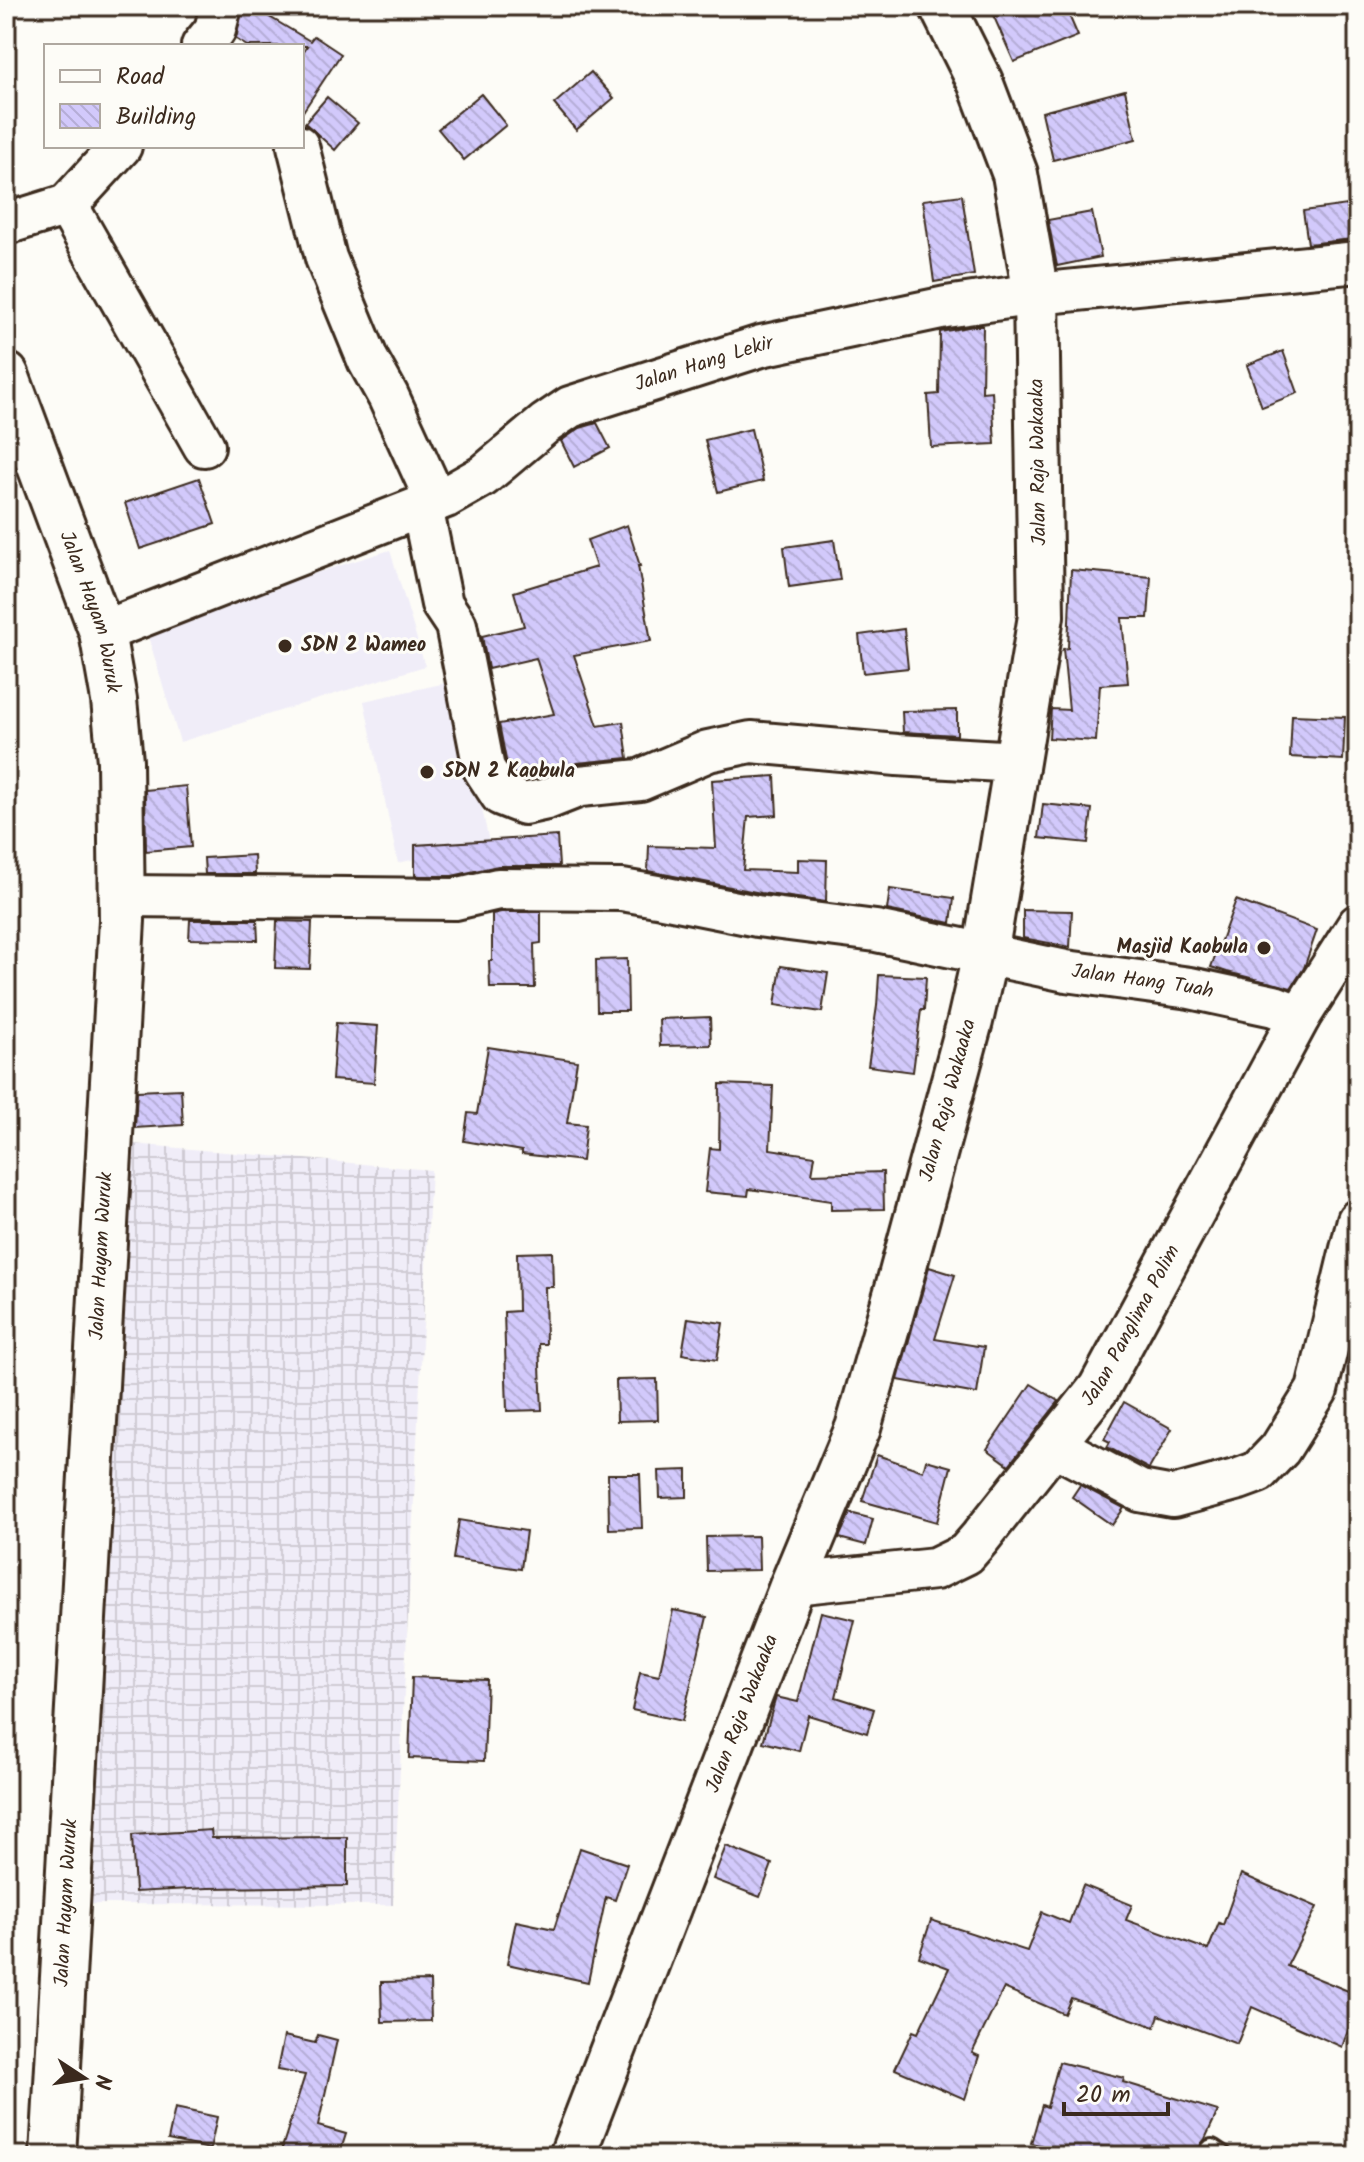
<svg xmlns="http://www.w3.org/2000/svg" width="1364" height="2162" viewBox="0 0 1364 2162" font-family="Kalam,sans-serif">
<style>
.built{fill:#f0edf8}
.industrial{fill:url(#industrial-grid)}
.building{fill:url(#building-back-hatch);stroke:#3b2a1e;stroke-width:2}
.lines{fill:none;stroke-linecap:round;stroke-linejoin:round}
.service-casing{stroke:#3b2a1e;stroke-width:26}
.minor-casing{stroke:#3b2a1e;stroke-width:46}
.tertiary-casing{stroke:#3b2a1e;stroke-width:50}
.service{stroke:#fdfcf7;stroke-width:20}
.minor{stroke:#fdfcf7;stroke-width:40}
.tertiary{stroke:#fdfcf7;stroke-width:44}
.poi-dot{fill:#3b2a1e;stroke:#fdfcf7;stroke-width:3}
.labels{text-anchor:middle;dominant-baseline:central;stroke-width:6;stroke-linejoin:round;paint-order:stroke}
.street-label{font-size:20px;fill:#3b2a1e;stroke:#fdfcf7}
.poi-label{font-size:20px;font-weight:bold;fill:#3b2a1e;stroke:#fdfcf7;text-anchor:start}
</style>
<defs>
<pattern id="industrial-grid" width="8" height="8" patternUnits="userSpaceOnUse" patternTransform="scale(2)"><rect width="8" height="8" fill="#f0edf8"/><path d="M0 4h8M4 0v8" fill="none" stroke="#cfcbd4"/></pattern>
<pattern id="building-back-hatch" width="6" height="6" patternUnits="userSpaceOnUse" patternTransform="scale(2)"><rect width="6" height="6" fill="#d2c9fb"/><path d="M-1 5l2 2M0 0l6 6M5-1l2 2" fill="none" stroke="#b5add7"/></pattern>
</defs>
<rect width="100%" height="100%" fill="#fdfcf7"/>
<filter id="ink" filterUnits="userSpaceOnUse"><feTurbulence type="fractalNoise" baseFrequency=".0125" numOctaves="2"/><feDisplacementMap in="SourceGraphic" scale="16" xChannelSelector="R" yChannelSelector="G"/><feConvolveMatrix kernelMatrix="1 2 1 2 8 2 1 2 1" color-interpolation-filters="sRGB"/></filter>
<g filter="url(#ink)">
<!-- built -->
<g class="built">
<path d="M390 550 425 666 180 742 145 626Z"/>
<path d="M455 681 489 842 398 863 364 701Z"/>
</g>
<!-- industrial -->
<path class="industrial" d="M121 1143 431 1170 393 1905 79 1904Z"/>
<!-- building -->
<g class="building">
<path d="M243 6H251L310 41 314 36 341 54 302 113V54L307 46H247L236 39Z"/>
<path d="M1017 6H1065L1078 36 1014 62 994 17Z"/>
<path d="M591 72 614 98 576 130 554 104Z"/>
<path d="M1125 90 1136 139 1053 160 1042 112Z"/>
<path d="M481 94 506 125 464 160 438 129Z"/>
<path d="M327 97 358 123 335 150 305 123Z"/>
<path d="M962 195 974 275 934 282 923 200Z"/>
<path d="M1347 205 1352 239 1308 244 1303 211Z"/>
<path d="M1092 212 1101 257 1057 266 1048 220Z"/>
<path d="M974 326H983L982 392 992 391 995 444 931 447 928 395 939 394 940 332Z"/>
<path d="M1283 351 1298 393 1262 407 1247 365Z"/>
<path d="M597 423 610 448 574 467 561 441 580 428Z"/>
<path d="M751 429 763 481 718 492 705 440Z"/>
<path d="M199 478 215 524 140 549 125 503Z"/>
<path d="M627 525 640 566H638L651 641 574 655 598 726 623 722 628 758 577 763 540 777 526 780 516 776 506 760 499 724 554 714 536 658 488 669 482 636 524 626 514 592 596 567 587 540Z"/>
<path d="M834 540 840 580 789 587 784 547Z"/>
<path d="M1071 570 1151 577 1148 618H1122L1128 683 1100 685 1096 741 1049 738 1051 709 1069 710 1063 649 1068 648Z"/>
<path d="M904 629 908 668 863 673 859 635Z"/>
<path d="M957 710V735L903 732 902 711Z"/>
<path d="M1292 715 1345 717 1343 760 1290 757Z"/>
<path d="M775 776 777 815 748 817 743 870 798 872V859L827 860 826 902 761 893 648 871 649 846 716 848 712 780Z"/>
<path d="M186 786 191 847 146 851 145 790Z"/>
<path d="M1043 804 1092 809 1088 843 1039 838Z"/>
<path d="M557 836 559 866H498L452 876H415V845Z"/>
<path d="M254 855 255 874H205L204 858Z"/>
<path d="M890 889 954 898 951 923 887 910Z"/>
<path d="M1236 900 1317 930 1304 968 1291 988 1227 972 1211 967Z"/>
<path d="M1023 910 1072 911 1070 947 1023 938Z"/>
<path d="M501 912H541V943L534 944 535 988H490L489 961H492V914Z"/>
<path d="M190 920H257L258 940 189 939Z"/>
<path d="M277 921 312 922 310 969 275 968Z"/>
<path d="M627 959 628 1011H597L596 960Z"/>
<path d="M781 966 828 973 822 1012 775 1005Z"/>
<path d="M879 975 926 977 924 1010H921L913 1072 868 1066 877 1006Z"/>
<path d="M710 1017 711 1045 660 1046 659 1019Z"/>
<path d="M336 1023 378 1026 374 1083 332 1080Z"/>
<path d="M488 1047 577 1061 567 1123 586 1125 582 1161 522 1154V1151L464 1141 468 1113 477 1114Z"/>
<path d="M720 1084 773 1086 770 1149 815 1156 812 1174 883 1172 884 1209 831 1210V1201L749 1189 748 1196 705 1192 710 1148 719 1149Z"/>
<path d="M181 1089 183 1125 135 1128 137 1091Z"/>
<path d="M552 1252 553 1287H545L546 1344H539L542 1410 507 1411 504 1312 518 1311 517 1253Z"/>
<path d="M929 1267 955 1275 935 1339 984 1347 977 1394 898 1380Z"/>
<path d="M688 1318 723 1323 717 1360 682 1354Z"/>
<path d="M657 1379 658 1420 617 1421 616 1380Z"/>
<path d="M1031 1384 1059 1401 1009 1465 987 1449Z"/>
<path d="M1124 1402 1172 1429 1149 1469 1107 1447 1110 1442 1104 1439Z"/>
<path d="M877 1455 923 1471 926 1460 951 1467 937 1522 862 1501Z"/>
<path d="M687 1470V1497L660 1498 659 1471Z"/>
<path d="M608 1474H640L642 1528 609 1529Z"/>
<path d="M1080 1485 1124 1508 1112 1525 1072 1497Z"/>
<path d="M850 1513 873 1519 866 1545 839 1538Z"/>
<path d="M459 1520 526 1531 521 1569 453 1559Z"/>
<path d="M758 1536 759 1570 707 1571 706 1537Z"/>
<path d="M673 1610 707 1617 682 1721 632 1710 640 1672 659 1676Z"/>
<path d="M821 1612 855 1620 836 1697 874 1709 867 1733 808 1715 799 1751 763 1742 776 1697 798 1702Z"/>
<path d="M412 1677 487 1680 484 1761 409 1758Z"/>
<path d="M211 1830 212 1838 347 1837V1886L208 1888 135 1892 132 1835Z"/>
<path d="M726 1846 772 1864 760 1897 713 1879Z"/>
<path d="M580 1848 627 1864 615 1900 606 1897 588 1982 507 1964 516 1921 554 1929Z"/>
<path d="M1241 1874 1317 1907 1287 1966 1358 1995V2003L1342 2047 1252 2007 1237 2044 1159 2015 1155 2027 1071 1998 1064 2014 1004 1988 972 2053 979 2056 965 2099 895 2069 913 2031 918 2033 949 1968 919 1957 931 1920 1027 1951 1042 1912 1069 1923 1083 1885 1132 1905 1126 1920 1208 1950 1219 1923 1223 1925Z"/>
<path d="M430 1981 431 2021 382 2022 381 1982Z"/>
<path d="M318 2035 337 2040 318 2126 346 2134 339 2156H296L281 2151 305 2075 277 2070 284 2036 315 2043Z"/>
<path d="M1059 2062 1124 2078 1123 2082 1218 2111 1205 2139 1201 2144 1197 2156H1082L1031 2143 1042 2105 1047 2107Z"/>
<path d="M175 2108 217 2117 210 2149 168 2140Z"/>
</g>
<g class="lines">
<!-- service casing -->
<g class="service-casing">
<path id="service" d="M1212 2150 1221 2156"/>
</g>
<!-- minor casing -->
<g class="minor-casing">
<g id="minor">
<path d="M202 46 215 30 221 6"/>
<path d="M121 146 67 205 204 446"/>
<path d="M298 146 326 258 368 360 388 396 436 501"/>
<path d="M6 224 67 205"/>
<path d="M422 507 442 604 456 625 484 769 501 795 524 804 547 799 580 786 640 780 708 751 751 742 897 755 1018 762"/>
<path id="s1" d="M102 632 446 497 483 476 545 424 570 407 761 346 946 307 1036 294 1358 262"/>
<path id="s2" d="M122 896 455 899 498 889 622 890 657 896 757 916 876 931 1066 971 1190 988 1274 1006 1300 1016"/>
<path d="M1053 1445 1140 1491 1173 1497 1239 1479 1258 1472 1280 1449 1317 1390 1358 1220"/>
<path id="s3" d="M793 1584 935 1569 966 1554 980 1538 1099 1388 1300 1016 1358 925"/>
</g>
</g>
<!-- tertiary casing -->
<g class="tertiary-casing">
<g id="tertiary">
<path id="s4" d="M6 375 102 632 114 700 120 761 122 920 53 2156"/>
<path id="s5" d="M572 2156 793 1584 858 1428 898 1288 970 1021 985 955 1041 616 1036 294 1015 174 980 82 942 6"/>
</g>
</g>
<!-- service -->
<use href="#service" class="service"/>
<!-- minor -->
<use href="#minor" class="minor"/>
<!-- tertiary -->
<use href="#tertiary" class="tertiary"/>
</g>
</g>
<!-- markers -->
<g class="poi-dot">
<circle cx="285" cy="646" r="8"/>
<circle cx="427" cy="772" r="8"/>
<circle cx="1264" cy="948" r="8"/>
</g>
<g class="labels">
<!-- street labels -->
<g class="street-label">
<text stroke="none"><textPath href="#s1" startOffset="664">Jalan Hang Lekir</textPath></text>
<text transform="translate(1039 462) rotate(-91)">Jalan Raja Wakaaka</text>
<text stroke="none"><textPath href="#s4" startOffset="252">Jalan Hayam Wuruk</textPath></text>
<text stroke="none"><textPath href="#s2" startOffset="1030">Jalan Hang Tuah</textPath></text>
<text stroke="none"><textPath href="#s5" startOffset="1122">Jalan Raja Wakaaka</textPath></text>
<text transform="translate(102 1256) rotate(-87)">Jalan Hayam Wuruk</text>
<text stroke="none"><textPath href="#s3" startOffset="460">Jalan Panglima Polim</textPath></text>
<text stroke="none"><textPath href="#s5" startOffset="474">Jalan Raja Wakaaka</textPath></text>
<text transform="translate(67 1903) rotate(-87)">Jalan Hayam Wuruk</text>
</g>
<!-- poi labels -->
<g class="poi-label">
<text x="301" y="646">SDN 2 Wameo</text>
<text x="443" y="772">SDN 2 Kaobula</text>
<text x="1248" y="948" text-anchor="end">Masjid Kaobula</text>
</g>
</g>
<!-- margin -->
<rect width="1364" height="2162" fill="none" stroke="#fdfcf7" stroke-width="32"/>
<rect x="16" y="16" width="1332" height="2130" fill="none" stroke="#3b2a1e" stroke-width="3" filter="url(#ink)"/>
<!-- legend -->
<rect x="44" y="44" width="260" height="104" fill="#fdfcf7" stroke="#afa8a0" stroke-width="2"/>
<rect x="60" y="70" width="40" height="12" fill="#fdfcf7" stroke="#afa8a0" stroke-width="2"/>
<text x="116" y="84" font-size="24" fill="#3b2a1e">Road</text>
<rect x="60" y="104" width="40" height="24" fill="url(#building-back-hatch)" stroke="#afa8a0" stroke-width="2"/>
<text x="116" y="124" font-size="24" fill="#3b2a1e">Building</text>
<!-- north arrow -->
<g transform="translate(84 2078) rotate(102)" stroke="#fdfcf7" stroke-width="6" paint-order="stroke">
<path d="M0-6L14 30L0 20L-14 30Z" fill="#3b2a1e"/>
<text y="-12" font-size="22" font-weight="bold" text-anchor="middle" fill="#3b2a1e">N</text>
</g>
<!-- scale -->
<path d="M1064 2102v12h104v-12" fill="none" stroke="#3b2a1e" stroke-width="4"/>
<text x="1076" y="2102" font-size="24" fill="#3b2a1e" stroke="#fdfcf7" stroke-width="6" paint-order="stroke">20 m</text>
</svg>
